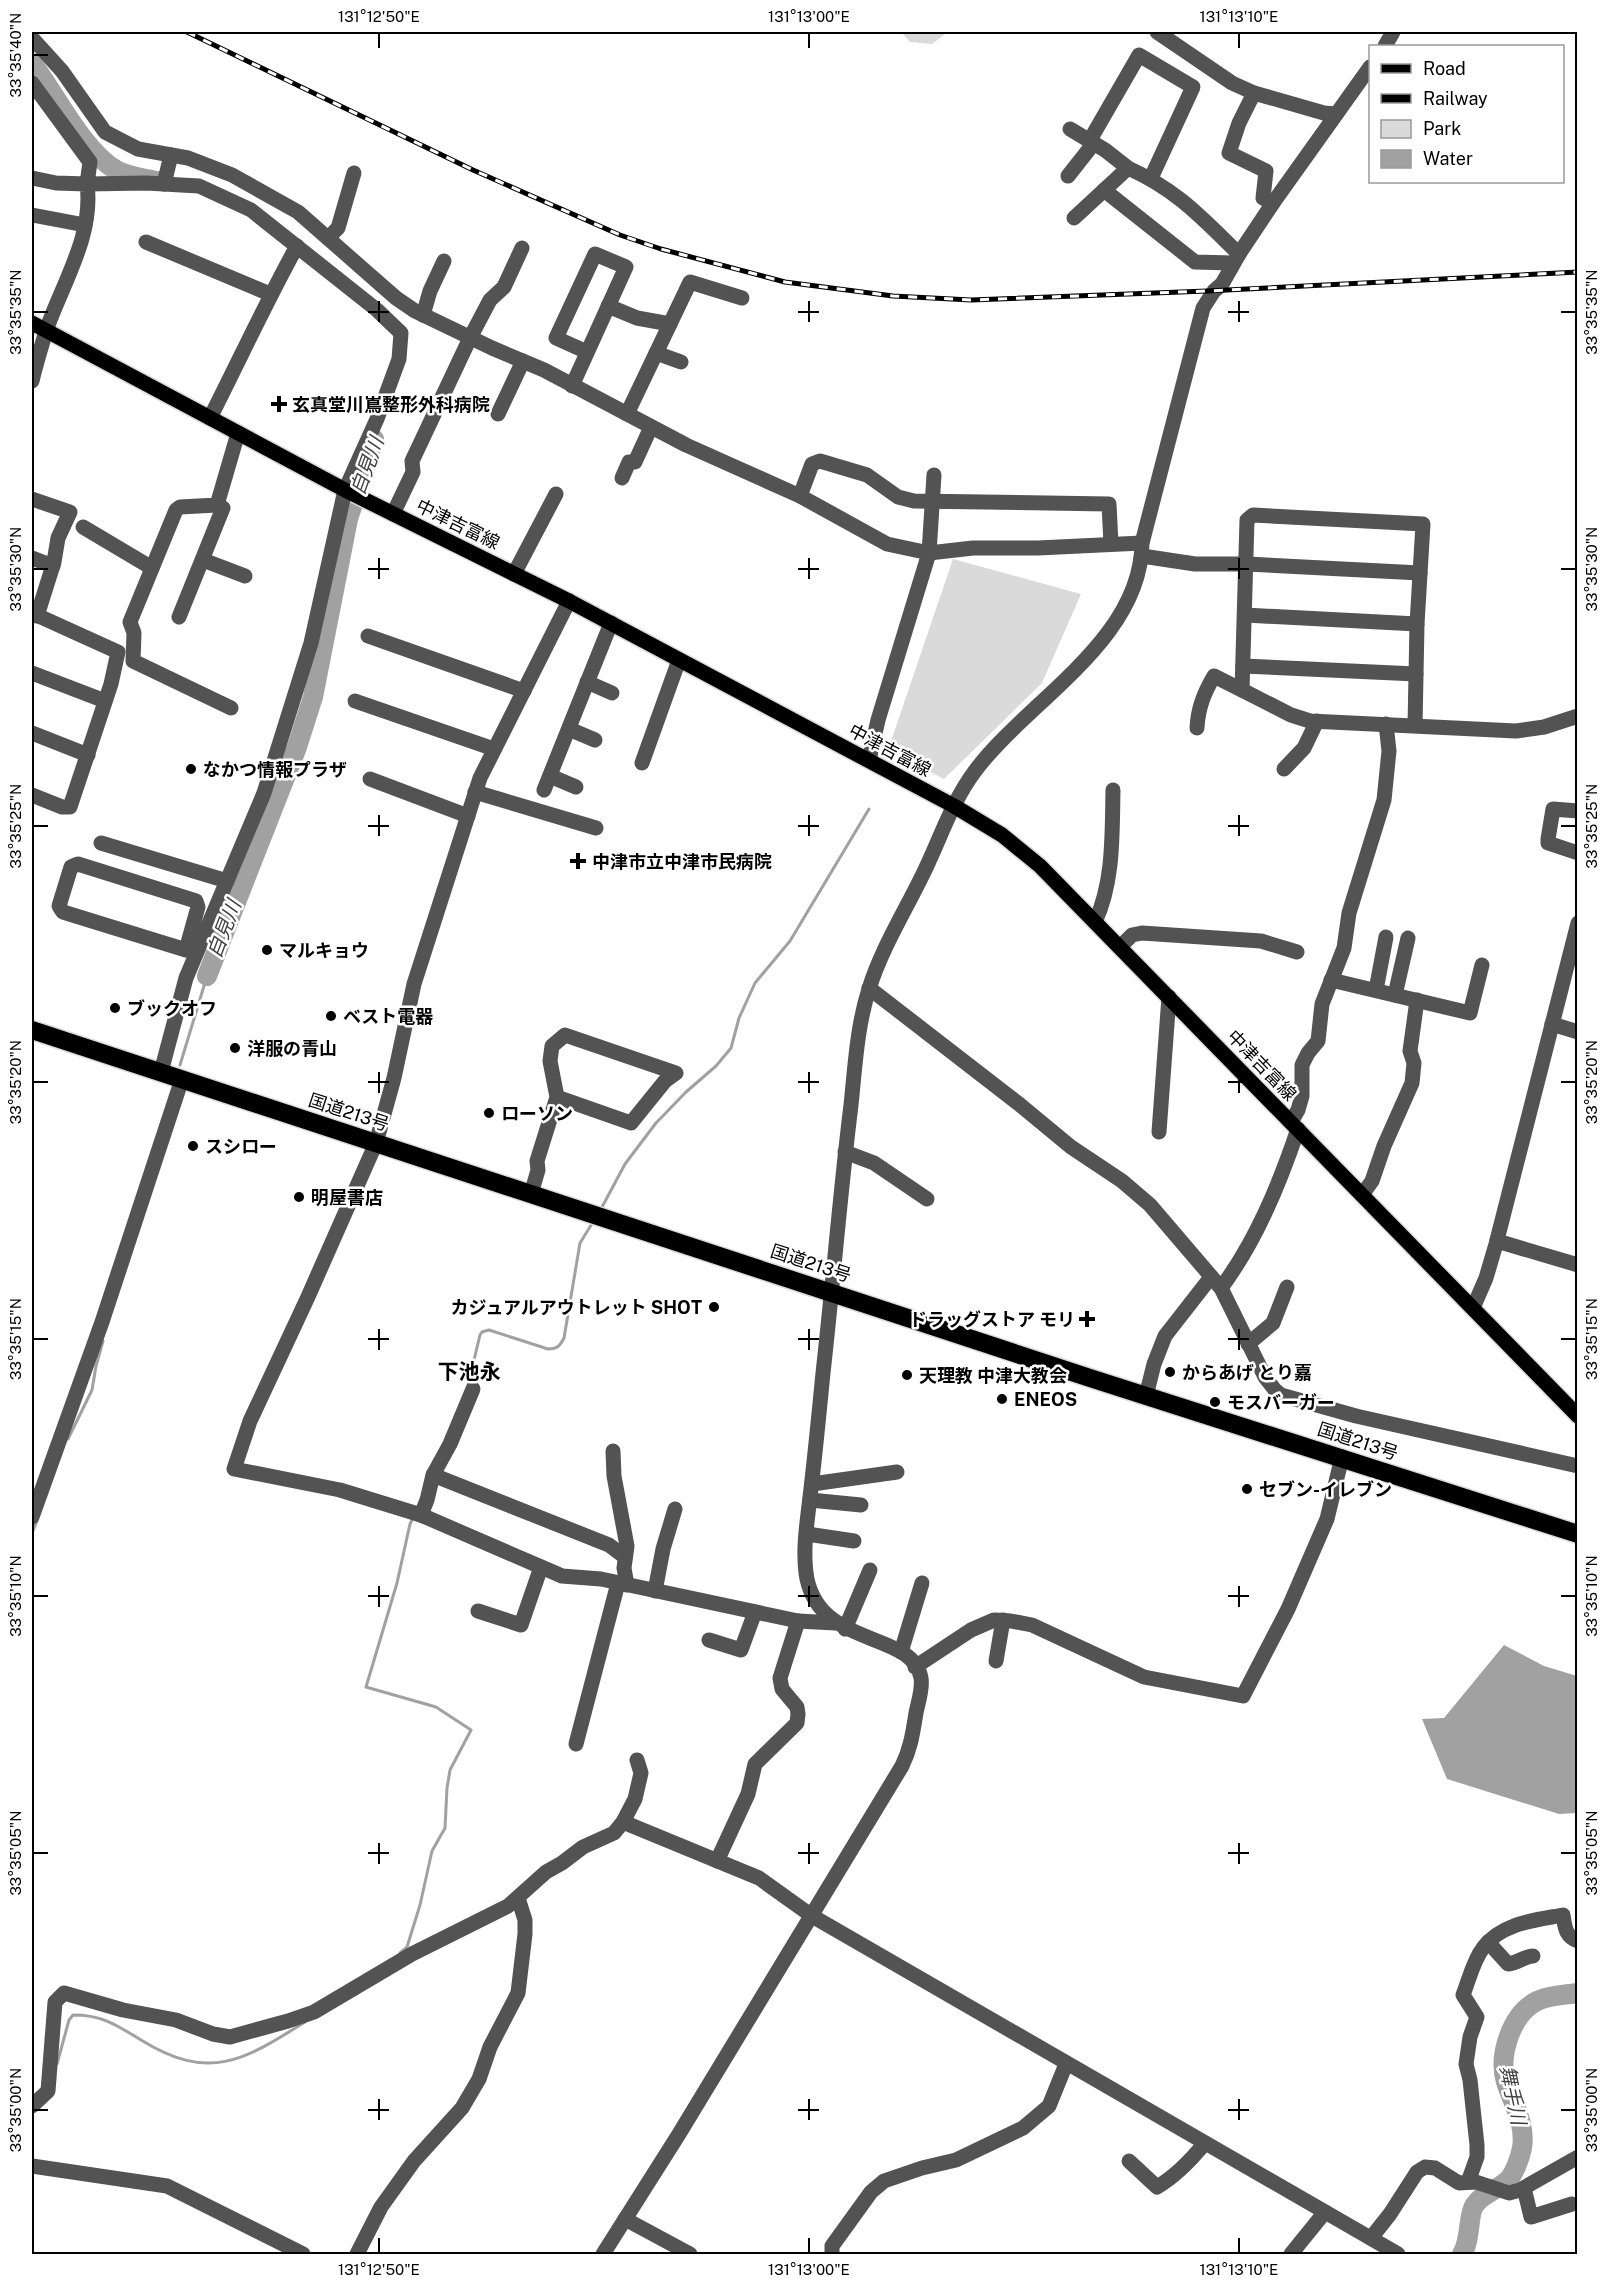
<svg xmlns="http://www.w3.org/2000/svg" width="1609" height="2286" viewBox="0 0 1609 2286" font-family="'Public Sans','Noto Sans JP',sans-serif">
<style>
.green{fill:#dadada}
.water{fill:#a1a1a1}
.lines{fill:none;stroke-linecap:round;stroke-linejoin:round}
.stream{stroke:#a1a1a1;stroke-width:3}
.river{stroke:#a1a1a1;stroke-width:20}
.major-casing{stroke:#dbdbdb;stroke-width:18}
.highway-casing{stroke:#dbdbdb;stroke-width:21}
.minor{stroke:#535353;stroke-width:15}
.major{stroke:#000;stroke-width:15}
.highway{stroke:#000;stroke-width:18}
.rail-casing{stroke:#000;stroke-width:5}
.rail{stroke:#fff;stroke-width:3;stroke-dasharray:9;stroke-linecap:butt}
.ticks{fill:none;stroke:#000;stroke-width:2}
.poi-dot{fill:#000;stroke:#fff;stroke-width:2}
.labels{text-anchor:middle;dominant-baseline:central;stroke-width:5;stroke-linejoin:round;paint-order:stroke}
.poi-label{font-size:18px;font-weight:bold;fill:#000;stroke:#fff;text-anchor:start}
.street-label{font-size:18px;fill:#000;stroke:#fff}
.water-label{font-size:20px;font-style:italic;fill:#424242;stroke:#fff}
.quarter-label{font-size:21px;font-weight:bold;fill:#000;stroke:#fff}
.neatline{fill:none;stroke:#000;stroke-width:2}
.ticks-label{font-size:15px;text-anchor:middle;fill:#000}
</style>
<rect width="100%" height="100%" fill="#fff"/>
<!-- green -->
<g class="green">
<path d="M901 32H940L944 35 932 44 910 42Z"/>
<path d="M953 559 1081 594 1042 683 944 779 888 750Z"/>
</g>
<!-- water -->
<path class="water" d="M1504 1645 1544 1666 1577 1676V1813L1559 1814 1447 1779 1422 1719 1444 1718Z"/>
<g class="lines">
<!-- stream -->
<g class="stream">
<path d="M180 1065 207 976"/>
<path d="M601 1209 625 1164 656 1123 686 1092 716 1066 731 1048 739 1018 755 983 790 941 869 809"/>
<path d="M468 1385 480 1335 482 1332 489 1330 548 1349C557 1349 560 1346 564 1338L580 1243 593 1222"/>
<path d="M68 1439 92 1390 96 1366 103 1341"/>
<path d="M32 1533 37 1521"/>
<path d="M400 1953 407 1947 420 1905 432 1851 445 1828 447 1788 450 1770 471 1730 436 1707 366 1687 397 1583 410 1524 413 1518"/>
<path d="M57 2064 69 2020 73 2015C103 2015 116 2025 141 2040 209 2082 243 2061 305 2022"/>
</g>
<!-- river -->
<g class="river">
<path d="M32 63C55 93 83 151 116 170 128 177 143 178 157 181"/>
<path d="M207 976 297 747 313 697 348 519 374 439"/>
<path d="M1462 2254C1471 2240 1468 2215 1474 2206 1482 2193 1496 2191 1507 2181 1514 2175 1520 2158 1522 2148 1526 2124 1513 2104 1506 2082 1498 2056 1511 2014 1537 2001 1549 1995 1565 1995 1578 1993"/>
</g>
<!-- major casing -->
<g class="major-casing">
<path id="major" d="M32 323 345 490 569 601 954 806 1002 835 1040 866 1578 1416"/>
</g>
<!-- highway casing -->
<g class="highway-casing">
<path id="highway" d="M32 1030 1090 1378 1578 1534"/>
</g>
<!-- minor -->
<g class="minor">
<path d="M1157 32 1232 83 1254 93 1324 113 1336 114"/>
<path d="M32 38 62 71 105 132 138 149 188 158 232 175 298 212 396 298 415 311 492 348 544 370 686 445 800 496 887 544 929 553 878 720 869 760"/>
<path d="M1385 46 1393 32"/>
<path d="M32 83 90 162 87 184 146 183 199 186 251 210 377 310 401 333 399 359 377 419 345 490 311 643 264 793 186 978 161 1072"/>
<path d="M1254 93 1239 123 1229 153 1266 171 1263 198 1273 203"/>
<path d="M1070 129 1105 150 1128 168"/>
<path d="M1090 140 1139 55 1193 87 1151 178"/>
<path d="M1068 176 1094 143"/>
<path d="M32 178 56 183 87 184C94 236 62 284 46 331 41 348 36 364 32 381"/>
<path d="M164 184 171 155"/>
<path d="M1104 190 1195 262 1233 263"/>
<path d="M32 215 85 225"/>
<path d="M1074 218 1128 168C1177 190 1201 217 1239 254"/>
<path d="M328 238 338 228 354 173"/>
<path d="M146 242 270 294"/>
<path d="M608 306 637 318 670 324"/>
<path d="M423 315 430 291 444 261"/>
<path d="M656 353 681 362"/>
<path d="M572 386 626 267 595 254 556 338 587 352"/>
<path d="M498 414 523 361"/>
<path d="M627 414 690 282 742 298"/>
<path d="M210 418C239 361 266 302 297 246"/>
<path d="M934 475 929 553 973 548H1038L1142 543"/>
<path d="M622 478 629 462H635L651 427"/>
<path d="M800 496 812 464 820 461 867 475 898 497 914 501 1109 504 1111 544"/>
<path d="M32 499 70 512 58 538 54 562 37 616"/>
<path d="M393 514 413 472 412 461 470 338 490 300 504 287 522 248"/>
<path d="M83 527 152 568"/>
<path d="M1142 556 1195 564H1246L1420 573"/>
<path d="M32 558 53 566"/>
<path d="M203 560 245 576"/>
<path d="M514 574 556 494"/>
<path d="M569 601 480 778 414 984 394 1078 376 1143 307 1299 250 1421 234 1469 340 1490 421 1515 562 1576 601 1579 798 1621 835 1623"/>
<path d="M32 613 118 652 111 684 70 807H62L32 795"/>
<path d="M1245 615 1417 624"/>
<path d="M179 617 223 508 217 505"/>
<path d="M368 636 524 691"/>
<path d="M1243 666 1416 674"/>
<path d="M32 673 105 701"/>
<path d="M587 682 612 693"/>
<path d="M355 701 494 749"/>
<path d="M231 708 133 661 134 633 130 622 176 510 180 507 217 505 238 433"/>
<path d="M1415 726 1417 624 1423 524 1253 515 1247 520 1242 690 1291 715 1310 721 1516 731 1544 727 1578 716"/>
<path d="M1197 728C1198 708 1204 693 1214 676L1242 690"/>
<path d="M569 729 595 740"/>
<path d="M32 733 88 755"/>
<path d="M642 763 679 660"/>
<path d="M1284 769 1304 748 1317 721"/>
<path d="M550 776 576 787"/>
<path d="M370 779 468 816"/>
<path d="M544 790 611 623"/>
<path d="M475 792 596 828"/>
<path d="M1578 811 1553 809 1548 839V843L1578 853"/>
<path d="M101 843 227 881"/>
<path d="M1095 922C1114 882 1112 833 1113 790"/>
<path d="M1120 947 1132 935 1142 933 1261 941 1297 952"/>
<path d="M186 950 198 907 196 901 78 864 71 867 59 906 63 912 186 950 196 952"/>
<path d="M1331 980 1470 1013 1482 965"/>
<path d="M869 988 1019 1104 1071 1147 1122 1181 1150 1205 1221 1288 1265 1377 1275 1390 1281 1395 1356 1416 1578 1466"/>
<path d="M1376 990 1386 937"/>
<path d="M1395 995 1408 938"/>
<path d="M1552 1024 1578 1032"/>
<path d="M1291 1122 1298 1110 1302 1096V1065L1308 1053 1318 1041 1322 1004 1344 948 1349 913 1384 800 1389 751 1386 724"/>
<path d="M1159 1132 1169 997"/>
<path d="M845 1152 874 1163 927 1199"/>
<path d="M531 1194 538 1170 537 1161 557 1097 550 1061 552 1046 565 1035 676 1073 665 1081 631 1123 557 1097"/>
<path d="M1362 1195 1372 1181 1384 1146 1412 1083 1414 1063 1410 1051 1417 1000"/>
<path d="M1497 1241 1578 1265"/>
<path d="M1221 1288C1256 1241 1279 1185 1298 1129"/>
<path d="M1473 1308 1486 1278 1496 1244 1578 923"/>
<path d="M1248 1344 1273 1323 1287 1287"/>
<path d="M1146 1396 1154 1364 1165 1336 1211 1277"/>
<path d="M613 1451 614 1476 627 1546 624 1568 627 1585"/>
<path d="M433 1475 450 1444 473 1389"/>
<path d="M812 1484 897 1472"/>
<path d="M810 1500 861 1505"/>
<path d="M421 1515 427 1500 433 1475 609 1545 625 1557"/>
<path d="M32 1517 102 1322 182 1079"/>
<path d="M807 1534 854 1541"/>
<path d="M655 1591 663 1549 675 1509"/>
<path d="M478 1611 521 1625 541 1567"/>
<path d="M845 1629 870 1570"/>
<path d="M709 1640 741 1650 755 1612"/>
<path d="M901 1652 922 1583"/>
<path d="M996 1661 1003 1620"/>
<path d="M915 1667 971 1630 994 1620 1011 1621 1032 1625 1144 1677 1243 1696 1288 1609 1327 1519 1342 1457"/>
<path d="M576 1744 618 1583"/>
<path d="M623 1822 759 1878 812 1916 1398 2254"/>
<path d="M717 1861 748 1794 755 1764 797 1723 798 1714 797 1707 782 1689 780 1678 798 1621"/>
<path d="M1488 1942 1508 1964C1518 1963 1525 1956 1533 1956"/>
<path d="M32 2106 48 2091 55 2002 64 1993 123 2010 176 2020 213 2034 230 2037 288 2021 314 2012 412 1954 508 1906 546 1872 562 1863 583 1847 614 1833 623 1822 635 1799 641 1773 637 1760"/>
<path d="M1129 2161 1157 2187C1176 2176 1191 2160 1205 2143"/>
<path d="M32 2166 167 2186 303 2254"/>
<path d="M1468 2182 1477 2157V2145L1470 2080 1466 2064 1470 2037 1477 2017 1463 1995C1469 1980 1473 1961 1483 1948 1501 1923 1536 1920 1563 1915 1565 1927 1565 1936 1578 1941"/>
<path d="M1524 2188 1531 2217 1572 2204"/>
<path d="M625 2219 690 2254"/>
<path d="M1371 2238 1390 2214 1417 2172 1425 2167 1435 2168 1459 2183 1476 2182 1509 2193 1520 2190 1578 2157"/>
<path d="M357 2254 381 2207 414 2161 462 2108 479 2079 490 2047 518 1993 525 1934V1920L518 1898"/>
<path d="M603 2254 679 2134 902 1766C911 1748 913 1731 916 1713 918 1702 923 1689 921 1678 912 1630 822 1649 807 1579 802 1553 807 1523 810 1497 815 1456 819 1414 823 1373 833 1284 840 1194 851 1105 855 1067 857 1026 869 989 881 950 904 913 922 876 939 842 951 803 975 771 1027 701 1141 641 1142 543L1203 308 1214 291 1222 284 1239 254 1273 203 1370 67"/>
<path d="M832 2254V2246L871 2192 884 2181 922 2168 956 2160 1023 2128 1049 2106 1066 2064"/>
<path d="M1291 2254 1325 2212"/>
</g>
<!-- major -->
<use href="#major" class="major"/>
<!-- highway -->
<use href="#highway" class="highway"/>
<!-- rail casing -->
<g class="rail-casing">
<path id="rail" d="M187 32 473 170 620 235 661 249 785 282 893 296 971 300 1207 291 1578 272"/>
</g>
<!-- rail -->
<use href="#rail" class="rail"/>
</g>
<!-- ticks -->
<path class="ticks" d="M379 33V48M809 33V48M1239 33V48M33 55H48M379 301V322M809 301V322M1239 301V322M33 312H48M368 312H389M798 312H819M1228 312H1249M1561 312H1576M379 558V579M809 558V579M1239 558V579M33 569H48M368 569H389M798 569H819M1228 569H1249M1561 569H1576M379 815V836M809 815V836M1239 815V836M33 826H48M368 826H389M798 826H819M1228 826H1249M1561 826H1576M379 1072V1093M809 1072V1093M1239 1072V1093M33 1082H48M368 1082H389M798 1082H819M1228 1082H1249M1561 1082H1576M379 1329V1350M809 1329V1350M1239 1329V1350M33 1339H48M368 1339H389M798 1339H819M1228 1339H1249M1561 1339H1576M379 1586V1607M809 1586V1607M1239 1586V1607M33 1596H48M368 1596H389M798 1596H819M1228 1596H1249M1561 1596H1576M379 1843V1864M809 1843V1864M1239 1843V1864M33 1853H48M368 1853H389M798 1853H819M1228 1853H1249M1561 1853H1576M379 2099V2120M809 2099V2120M1239 2099V2120M33 2110H48M368 2110H389M798 2110H819M1228 2110H1249M1561 2110H1576M379 2238V2253M809 2238V2253M1239 2238V2253"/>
<!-- markers -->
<g class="poi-dot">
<path d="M276 395h6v6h6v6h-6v6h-6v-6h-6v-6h6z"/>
<circle cx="191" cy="769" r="6"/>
<path d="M575 852h6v6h6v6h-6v6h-6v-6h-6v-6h6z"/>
<circle cx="267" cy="950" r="6"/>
<circle cx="115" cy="1008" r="6"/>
<circle cx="331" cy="1016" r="6"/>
<circle cx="235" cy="1048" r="6"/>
<circle cx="489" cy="1113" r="6"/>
<circle cx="193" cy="1146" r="6"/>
<circle cx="299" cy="1197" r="6"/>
<circle cx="714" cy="1307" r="6"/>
<path d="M1084 1310h6v6h6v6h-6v6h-6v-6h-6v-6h6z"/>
<circle cx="1170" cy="1372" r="6"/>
<circle cx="907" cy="1375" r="6"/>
<circle cx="1002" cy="1399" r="6"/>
<circle cx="1215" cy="1402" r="6"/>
<circle cx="1247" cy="1489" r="6"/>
</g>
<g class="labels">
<!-- poi labels -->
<g class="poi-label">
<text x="292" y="404">玄真堂川嶌整形外科病院</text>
<text x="203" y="769">なかつ情報プラザ</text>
<text x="592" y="861">中津市立中津市民病院</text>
<text x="279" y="950">マルキョウ</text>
<text x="127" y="1008">ブックオフ</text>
<text x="343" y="1016">ベスト電器</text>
<text x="247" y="1048">洋服の青山</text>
<text x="501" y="1113">ローソン</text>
<text x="205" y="1146">スシロー</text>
<text x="311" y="1197">明屋書店</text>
<text x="702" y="1307" text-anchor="end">カジュアルアウトレット SHOT</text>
<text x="1075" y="1319" text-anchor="end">ドラッグストア モリ</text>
<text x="1182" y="1372">からあげ とり嘉</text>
<text x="919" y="1375">天理教 中津大教会</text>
<text x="1014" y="1399">ENEOS</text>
<text x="1227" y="1402">モスバーガー</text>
<text x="1259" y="1489">セブン-イレブン</text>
</g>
<!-- street labels -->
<g class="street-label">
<text transform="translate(458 524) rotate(26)">中津吉富線</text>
<text transform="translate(890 750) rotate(28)">中津吉富線</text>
<text transform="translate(1262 1065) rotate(46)">中津吉富線</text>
<text transform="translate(349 1112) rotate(18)">国道213号</text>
<text transform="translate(811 1263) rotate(18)">国道213号</text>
<text transform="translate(1358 1441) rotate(18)">国道213号</text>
</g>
<!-- water labels -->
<g class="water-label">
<text transform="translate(367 466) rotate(-70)">自見川</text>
<text transform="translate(224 929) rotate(-69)">自見川</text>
<text transform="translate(1513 2095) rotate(78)">舞手川</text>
</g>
<!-- quarter labels -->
<g class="quarter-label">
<text x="469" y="1371">下池永</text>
</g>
</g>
<!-- border -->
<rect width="1609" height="2286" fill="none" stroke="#ffffff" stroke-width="66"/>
<!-- legend -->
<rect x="1369" y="45" width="195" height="138" fill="#ffffff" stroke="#999999" stroke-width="1.5"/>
<rect x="1381" y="64" width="30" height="9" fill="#000000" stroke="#999999" stroke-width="1.5"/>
<text x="1423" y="75" font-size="18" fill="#000000">Road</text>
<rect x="1381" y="94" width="30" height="9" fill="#000000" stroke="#999999" stroke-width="1.5"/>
<text x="1423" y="105" font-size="18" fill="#000000">Railway</text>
<rect x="1381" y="120" width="30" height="18" fill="#dadada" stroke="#999999" stroke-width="1.5"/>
<text x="1423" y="135" font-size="18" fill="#000000">Park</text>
<rect x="1381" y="150" width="30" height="18" fill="#a1a1a1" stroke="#999999" stroke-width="1.5"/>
<text x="1423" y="165" font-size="18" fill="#000000">Water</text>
<rect x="33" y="33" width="1543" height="2220" class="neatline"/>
<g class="ticks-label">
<text x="379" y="22">131°12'50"E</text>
<text x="809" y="22">131°13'00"E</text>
<text x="1239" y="22">131°13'10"E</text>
<text transform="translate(16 55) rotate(-90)" y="5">33°35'40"N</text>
<text transform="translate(16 312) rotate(-90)" y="5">33°35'35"N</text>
<text transform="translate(1592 312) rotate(-90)" y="5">33°35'35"N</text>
<text transform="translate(16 569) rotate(-90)" y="5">33°35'30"N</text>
<text transform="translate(1592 569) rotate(-90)" y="5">33°35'30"N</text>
<text transform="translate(16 826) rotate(-90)" y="5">33°35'25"N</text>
<text transform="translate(1592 826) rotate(-90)" y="5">33°35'25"N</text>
<text transform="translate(16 1082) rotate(-90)" y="5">33°35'20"N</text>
<text transform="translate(1592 1082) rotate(-90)" y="5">33°35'20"N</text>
<text transform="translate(16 1339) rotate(-90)" y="5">33°35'15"N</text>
<text transform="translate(1592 1339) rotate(-90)" y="5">33°35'15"N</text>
<text transform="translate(16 1596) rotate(-90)" y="5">33°35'10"N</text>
<text transform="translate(1592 1596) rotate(-90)" y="5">33°35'10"N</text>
<text transform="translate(16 1853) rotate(-90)" y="5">33°35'05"N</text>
<text transform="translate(1592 1853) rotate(-90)" y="5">33°35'05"N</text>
<text transform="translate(16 2110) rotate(-90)" y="5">33°35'00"N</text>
<text transform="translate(1592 2110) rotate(-90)" y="5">33°35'00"N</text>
<text x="379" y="2275">131°12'50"E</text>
<text x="809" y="2275">131°13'00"E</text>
<text x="1239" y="2275">131°13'10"E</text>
</g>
</svg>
